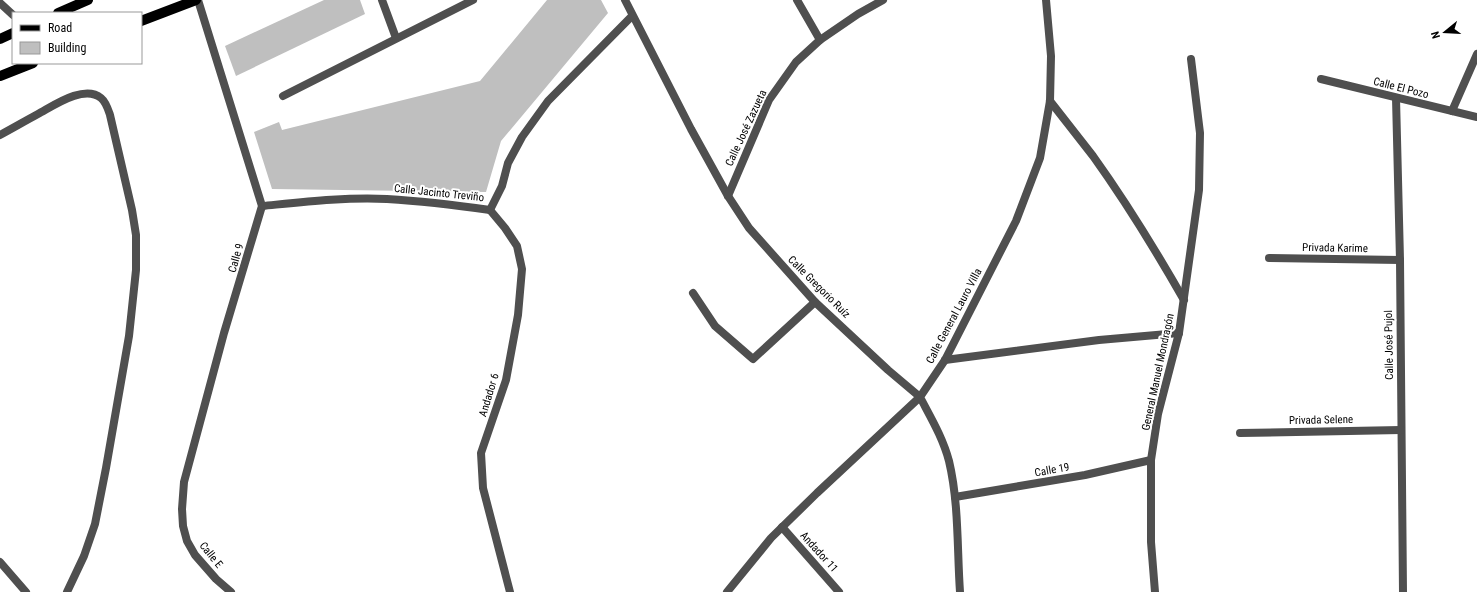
<svg xmlns="http://www.w3.org/2000/svg" width="1477" height="592" viewBox="0 0 1477 592" font-family="'Roboto Condensed',sans-serif">
<style>
.building{fill:#bfbfbf}
.lines{fill:none;stroke-linecap:round;stroke-linejoin:round}
.service{stroke:#4f4f4f;stroke-width:8}
.minor{stroke:#4f4f4f;stroke-width:8}
.tertiary{stroke:#4f4f4f;stroke-width:8}
.primary{stroke:#000;stroke-width:10}
.labels{text-anchor:middle;dominant-baseline:central;stroke-width:4;stroke-linejoin:round;paint-order:stroke}
.street-label{font-size:11px;fill:#000;stroke:#fff}
</style>
<rect width="100%" height="100%" fill="#fff"/>
<!-- building -->
<g class="building">
<path d="M324 0H360L365 14 236 76 225 46Z"/>
<path d="M547 0H601L608 13 501 141 486 192 272 189 254 132 279 122 282 130 480 81Z"/>
</g>
<g class="lines">
<!-- service -->
<g class="service">
<path d="M382 0 396 38"/>
<path d="M283 96 473 0"/>
</g>
<!-- minor -->
<g class="minor">
<path d="M198 0 262 206 224 333 184 482 182 509 183 526 187 541 195 555 216 579 231 592"/>
<path d="M625 0 691 129 728 196 749 228 815 302 888 370 920 397 817 493 771 538 727 592"/>
<path d="M797 0 820 40"/>
<path d="M0 3 13 15"/>
<path d="M1321 79 1477 117"/>
<path d="M1396 98 1400 260 1403 592"/>
<path d="M1050 101C1064 119 1079 138 1093 156 1126 202 1156 251 1184 300"/>
<path d="M1452 111 1477 54"/>
<path d="M0 135C13 128 25 121 38 114 53 106 84 84 101 98 106 102 108 109 110 115L132 210 136 235V270L129 336 106 468 95 524 84 556 67 592"/>
<path d="M728 196 769 100 796 62 820 40 858 14 883 0"/>
<path d="M262 206C303 202 345 197 387 199 421 201 455 205 490 210"/>
<path d="M490 210 505 228 517 246 522 269 518 315 506 380 481 453 483 488 510 592"/>
<path d="M490 210 502 186 508 163 522 137 548 101 632 16"/>
<path d="M1269 258 1400 260"/>
<path d="M693 293 715 326 753 359 815 302"/>
<path d="M945 360 1099 340 1179 333"/>
<path d="M1240 433 1401 430"/>
<path d="M955 497 1085 475 1151 460"/>
<path d="M782 527 839 592"/>
<path d="M0 562 26 592"/>
<path d="M1155 592 1151 542V460L1158 414 1179 333 1199 190 1200 133 1191 59"/>
</g>
<!-- tertiary -->
<path class="tertiary" d="M960 592C957 549 959 503 949 461 943 438 931 418 920 397L945 360 1016 221 1040 158 1050 101 1051 56 1046 0"/>
<!-- primary -->
<g class="primary">
<path d="M58 13 88 0"/>
<path d="M141 21 196 0"/>
<path d="M0 39 13 33"/>
<path d="M0 76 33 63"/>
</g>
</g>
<g class="labels">
<!-- street labels -->
<g class="street-label">
<text transform="translate(1401 88) rotate(14)">Calle El Pozo</text>
<text transform="translate(746 128) rotate(-65)">Calle José Zazueta</text>
<text transform="translate(439 193) rotate(6)">Calle Jacinto Treviño</text>
<text transform="translate(1335 248) rotate(1)">Privada Karime</text>
<text transform="translate(236 258) rotate(-74)">Calle 9</text>
<text transform="translate(819 287) rotate(45)">Calle Gregorio Ruíz</text>
<text transform="translate(954 316) rotate(-62)">Calle General Lauro Villa</text>
<text transform="translate(1389 345) rotate(-91)">Calle José Pujol</text>
<text transform="translate(1158 372) rotate(-78)">General Manuel Mondragón</text>
<text transform="translate(489 395) rotate(-73)">Andador 6</text>
<text transform="translate(1321 420) rotate(-1)">Privada Selene</text>
<text transform="translate(1052 470) rotate(-10)">Calle 19</text>
<text transform="translate(819 552) rotate(48)">Andador 11</text>
<text transform="translate(211 555) rotate(51)">Calle E</text>
</g>
</g>
<!-- legend -->
<rect x="12" y="12" width="130" height="52" fill="#ffffff" stroke="#999999"/>
<rect x="20" y="25" width="20" height="6" fill="#000000" stroke="#999999"/>
<text x="48" y="32" font-size="12" fill="#000000">Road</text>
<rect x="20" y="42" width="20" height="12" fill="#bfbfbf" stroke="#999999"/>
<text x="48" y="52" font-size="12" fill="#000000">Building</text>
<!-- north arrow -->
<g transform="translate(1445 32) rotate(252)" stroke="#ffffff" stroke-width="3" paint-order="stroke">
<path d="M0-3L7 15L0 10L-7 15Z" fill="#000000"/>
<text y="-6" font-size="11" font-weight="bold" text-anchor="middle" fill="#000000">N</text>
</g>
</svg>
